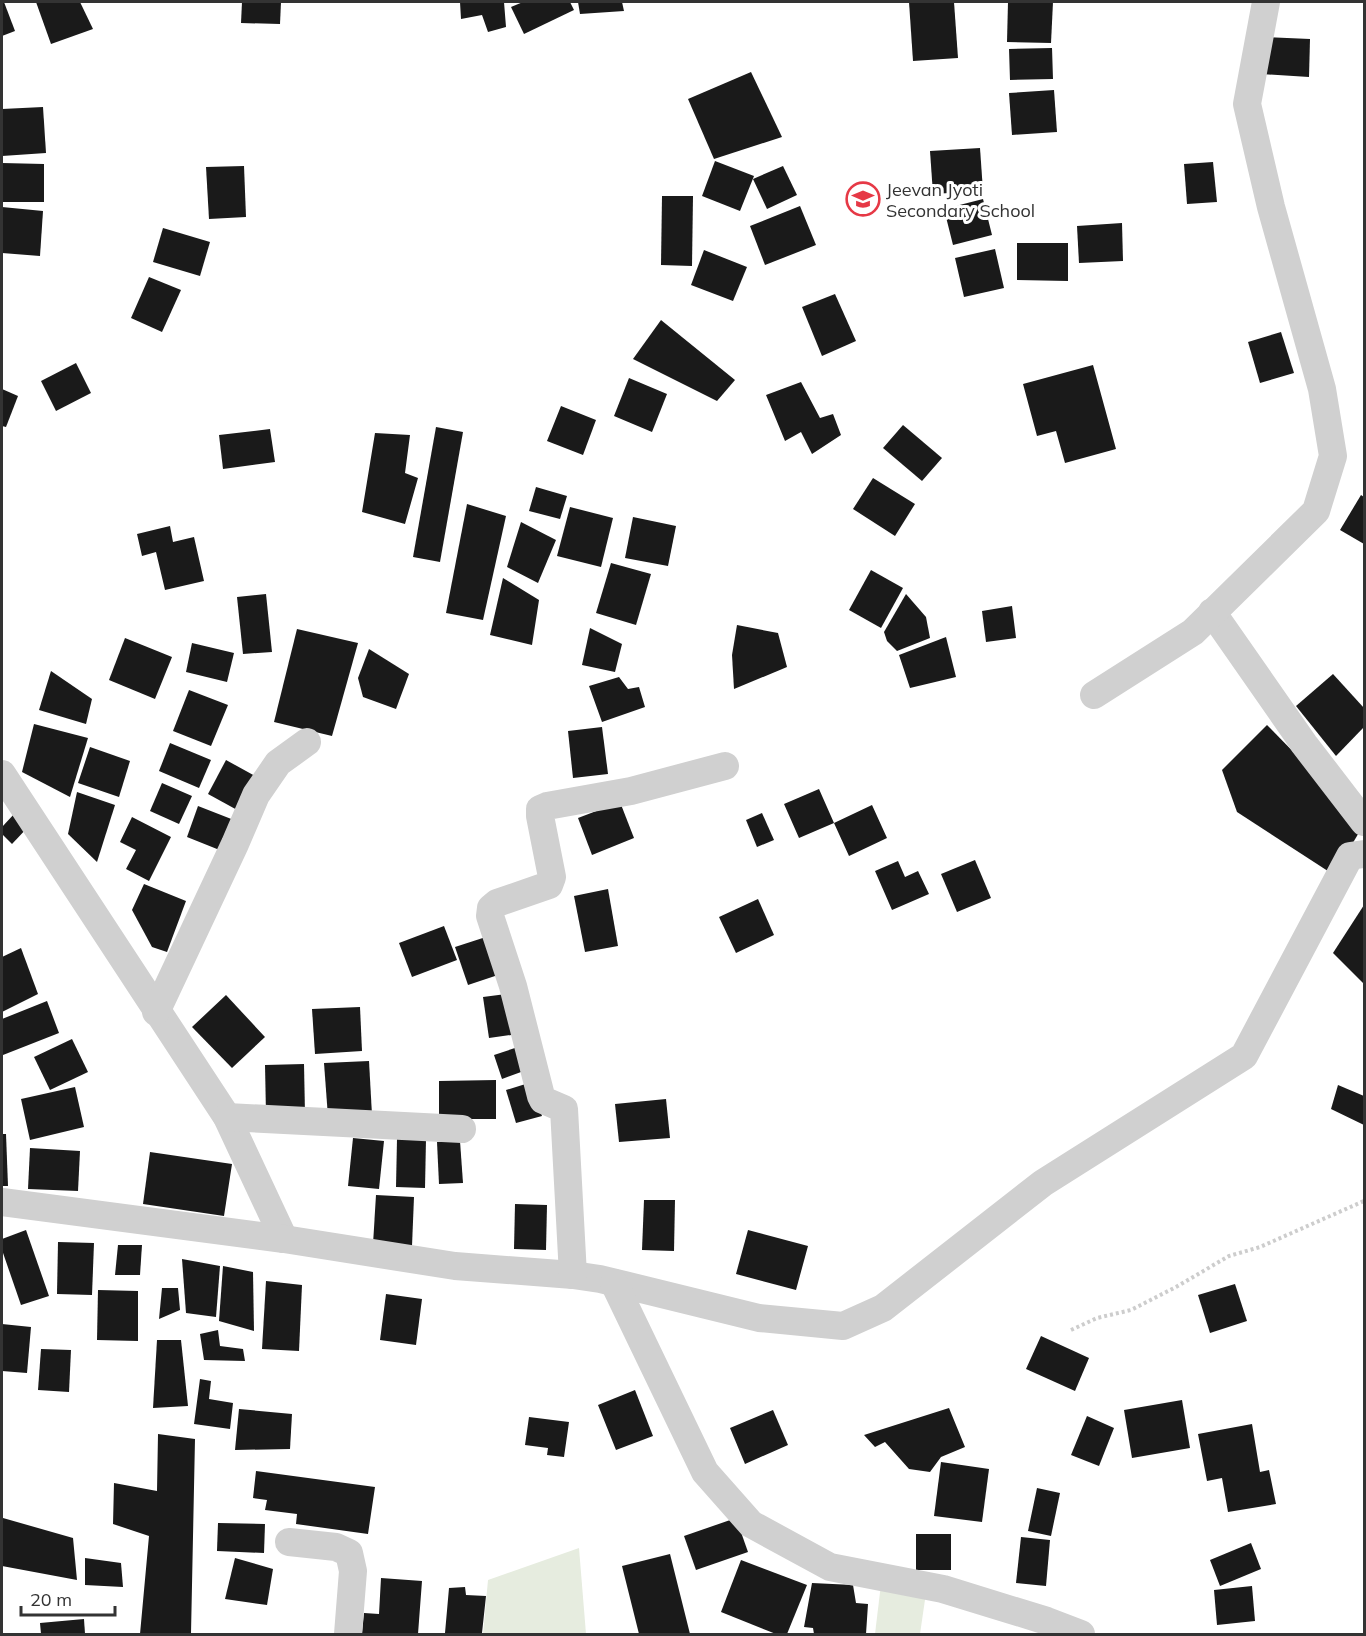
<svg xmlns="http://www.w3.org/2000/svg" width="1366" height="1636" viewBox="0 0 1366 1636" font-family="Mulish,sans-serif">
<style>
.green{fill:#e6ecdf}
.building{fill:#1a1a1a}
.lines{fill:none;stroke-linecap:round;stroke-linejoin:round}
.path{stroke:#cdcdcd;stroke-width:4;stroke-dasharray:3 3;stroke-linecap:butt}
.street{stroke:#d0d0d0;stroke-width:28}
.labels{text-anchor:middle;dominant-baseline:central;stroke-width:6;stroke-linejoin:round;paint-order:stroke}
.poi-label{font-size:18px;fill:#333;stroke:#fff;text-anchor:start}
</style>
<rect width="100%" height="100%" fill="#fff"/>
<!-- green -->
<g class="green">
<path d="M579 1548 586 1634H483L488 1580Z"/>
<path d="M881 1584 927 1586 920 1634H875Z"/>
</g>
<!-- building -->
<g class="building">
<path d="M2 2H4L15 31 2 36Z"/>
<path d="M36 2H80L93 29 51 44Z"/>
<path d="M242 2H281L280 24 241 23Z"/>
<path d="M460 2H504L506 27 488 32 482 15 461 19Z"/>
<path d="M523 2H570L574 10 524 34 511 7Z"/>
<path d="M578 2H622L624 11 580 14Z"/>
<path d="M909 2H954L958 58 913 61Z"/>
<path d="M1008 2H1053L1051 43 1007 42Z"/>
<path d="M1262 37 1310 39 1309 77 1261 74Z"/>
<path d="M1052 48 1053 79 1010 80 1009 49Z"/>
<path d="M751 72 782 137 714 159 688 99Z"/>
<path d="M1054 90 1057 132 1012 135 1009 93Z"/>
<path d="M43 107 46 153 2 156V109Z"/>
<path d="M980 148 983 191 933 194 930 151Z"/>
<path d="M715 161 754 176 740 211 702 196Z"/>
<path d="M1213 162 1217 202 1187 204 1184 164Z"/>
<path d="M2 163 44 164V202H2Z"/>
<path d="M244 166 246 217 209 219 206 167Z"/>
<path d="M783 166 797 195 767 209 753 179Z"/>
<path d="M662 196H693L692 266 661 265Z"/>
<path d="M983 199 992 235 953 245 944 209Z"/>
<path d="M800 206 816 245 765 265 750 226Z"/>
<path d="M2 207 43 211 40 256 2 253Z"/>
<path d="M1122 223 1123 261 1079 263 1077 226Z"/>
<path d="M163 228 210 242 200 276 153 262Z"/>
<path d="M1017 243H1068V281L1017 280Z"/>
<path d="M995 249 1004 288 964 297 955 258Z"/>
<path d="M704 250 747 267 733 301 691 285Z"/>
<path d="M149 277 181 290 162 332 131 318Z"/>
<path d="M835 294 856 341 822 356 802 307Z"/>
<path d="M661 320 735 380 717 401 633 359Z"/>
<path d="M1281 332 1294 373 1260 383 1248 342Z"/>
<path d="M76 363 91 393 56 411 41 381Z"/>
<path d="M1093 365 1116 449 1065 463 1056 431 1037 436 1023 384Z"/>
<path d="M629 378 667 394 652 432 614 416Z"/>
<path d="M801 382 820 418 833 414 841 435 812 454 801 432 785 441 766 395Z"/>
<path d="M2 389 18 396 6 427 2 426Z"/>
<path d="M561 406 596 420 583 455 547 441Z"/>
<path d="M903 425 942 458 922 481 883 448Z"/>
<path d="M436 427 463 432 440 562 413 557Z"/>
<path d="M270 429 275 462 223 469 219 435Z"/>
<path d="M375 433 410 435 405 473 418 478 405 524 362 512Z"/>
<path d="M873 478 915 504 895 536 853 509Z"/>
<path d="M536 487 567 496 560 519 529 511Z"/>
<path d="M1361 495 1364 497V544L1340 530Z"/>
<path d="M467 504 506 516 483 620 446 613Z"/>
<path d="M570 507 613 518 601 567 557 556Z"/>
<path d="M633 517 676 526 668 566 625 558Z"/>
<path d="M521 522 556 540 538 583 507 567Z"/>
<path d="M170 526 173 542 194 537 204 581 165 590 156 552 142 556 137 534Z"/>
<path d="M611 563 651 574 636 625 596 613Z"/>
<path d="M871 570 903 588 881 628 849 610Z"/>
<path d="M503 578 539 600 532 645 490 635Z"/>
<path d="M266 594 272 652 243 654 237 597Z"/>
<path d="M906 594 926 617 930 638 897 651 887 641 884 632Z"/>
<path d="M1012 606 1016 638 986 642 982 611Z"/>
<path d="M737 625 778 633 787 667 734 689 732 655Z"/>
<path d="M590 628 622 644 615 672 582 665Z"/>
<path d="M297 629 358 643 332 736 274 722Z"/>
<path d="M946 637 956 677 910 688 899 655Z"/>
<path d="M125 638 172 657 155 699 109 680Z"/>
<path d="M192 643 234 653 227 682 186 672Z"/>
<path d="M369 649 409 674 396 709 363 697 358 678Z"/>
<path d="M51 671 92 699 86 724 39 710Z"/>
<path d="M1333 674 1364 708V727L1336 756 1296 706Z"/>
<path d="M619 677 628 689 639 687 645 707 602 722 589 686Z"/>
<path d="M189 690 228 705 211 746 173 731Z"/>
<path d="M34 724 88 738 70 797 22 772Z"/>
<path d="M1267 725 1364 824 1334 875 1237 812 1222 770Z"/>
<path d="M602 727 608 774 573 778 568 731Z"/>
<path d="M170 743 211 760 199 788 159 771Z"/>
<path d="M90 747 130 761 119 797 78 783Z"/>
<path d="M226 760 257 777 239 811 208 794Z"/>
<path d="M162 783 192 796 179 824 150 811Z"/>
<path d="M819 789 834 823 872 805 887 838 849 856 834 823 799 838 784 804Z"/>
<path d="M77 792 115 805 97 862 68 834Z"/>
<path d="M620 802 634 838 592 855 578 818Z"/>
<path d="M198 806 239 822 227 853 187 837Z"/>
<path d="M15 813 29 826 12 844 2 834V827Z"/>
<path d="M762 813 774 840 757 847 746 820Z"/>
<path d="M132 817 171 837 149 881 126 869 136 850 120 842Z"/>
<path d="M975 860 991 898 957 912 941 874Z"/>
<path d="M898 861 905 877 918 871 929 894 892 910 875 871Z"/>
<path d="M144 884 186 901 167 952 152 947 132 910Z"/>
<path d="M608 889 618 946 585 952 574 896Z"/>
<path d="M758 899 774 935 736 953 719 917Z"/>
<path d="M1364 905V984L1333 953Z"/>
<path d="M444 926 457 960 412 977 399 943Z"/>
<path d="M492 935 504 973 468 985 455 947Z"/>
<path d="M21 948 38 994 2 1012V957Z"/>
<path d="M513 993 518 1034 489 1038 483 997Z"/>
<path d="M226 995 265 1037 232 1068 192 1027Z"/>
<path d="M47 1001 59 1033 3 1055 2 1050V1019Z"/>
<path d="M360 1007 362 1051 315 1054 312 1009Z"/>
<path d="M72 1039 88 1072 50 1090 34 1057Z"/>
<path d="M524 1045 532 1068 502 1079 494 1055Z"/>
<path d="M369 1061 372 1115 328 1117 324 1063Z"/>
<path d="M304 1064 305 1114H266L265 1065Z"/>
<path d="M496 1080V1119H439V1081Z"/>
<path d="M532 1082 542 1116 516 1123 506 1090Z"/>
<path d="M1338 1085 1364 1096V1125L1331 1109Z"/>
<path d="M75 1087 84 1127 30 1140 21 1099Z"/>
<path d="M666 1099 670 1138 619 1142 615 1104Z"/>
<path d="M2 1134H6L8 1186H2Z"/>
<path d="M353 1138 384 1141 379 1189 348 1186Z"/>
<path d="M397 1139H426L425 1188 396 1187Z"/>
<path d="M460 1141 463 1183 439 1184 437 1142Z"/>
<path d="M30 1148 80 1151 78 1191 28 1189Z"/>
<path d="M150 1152 232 1164 224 1216 143 1204Z"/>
<path d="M376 1195 414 1197 412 1246 373 1244Z"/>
<path d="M644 1200H675L674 1251 642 1250Z"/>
<path d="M515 1204 547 1205 546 1250 514 1249Z"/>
<path d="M26 1230 49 1296 21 1305 2 1250V1239Z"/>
<path d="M748 1230 808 1246 796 1290 736 1274Z"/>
<path d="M58 1242 94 1243 92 1295 57 1294Z"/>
<path d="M118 1245H142L140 1275H115Z"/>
<path d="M182 1259 220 1266 216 1317 186 1313Z"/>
<path d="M223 1266 253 1272 254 1331 219 1321Z"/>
<path d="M266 1281 302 1285 299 1351 262 1349Z"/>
<path d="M1235 1284 1247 1321 1210 1333 1198 1295Z"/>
<path d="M162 1288H178L180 1310 159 1319Z"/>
<path d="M98 1290 138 1291V1341L97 1340Z"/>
<path d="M386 1294 422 1299 416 1345 380 1340Z"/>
<path d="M2 1324 31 1327 27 1373 2 1371Z"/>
<path d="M218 1330 220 1346 243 1349 245 1361 204 1360 200 1334Z"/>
<path d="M1041 1336 1089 1358 1075 1391 1026 1369Z"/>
<path d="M157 1340H181L188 1406 153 1408Z"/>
<path d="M41 1349 71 1350 69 1392 38 1390Z"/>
<path d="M200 1379 211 1381 209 1399 233 1403 230 1429 194 1424Z"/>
<path d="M635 1390 653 1436 616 1450 598 1405Z"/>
<path d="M1182 1400 1190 1448 1132 1458 1124 1410Z"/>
<path d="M949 1408 965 1447 941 1457 930 1472 909 1469 885 1442 875 1447 864 1435Z"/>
<path d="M239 1409 292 1414 290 1449 235 1450Z"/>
<path d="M773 1410 788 1445 745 1464 730 1428Z"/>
<path d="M1087 1416 1114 1428 1099 1466 1071 1455Z"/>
<path d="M529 1417 569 1422 564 1457 547 1455 548 1448 525 1445Z"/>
<path d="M1252 1424 1260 1472 1269 1470 1276 1504 1228 1512 1222 1478 1207 1481 1198 1434Z"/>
<path d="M158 1434 195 1439 191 1634H140L149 1536 113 1524 114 1483 157 1491Z"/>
<path d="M941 1462 989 1469 982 1522 934 1516Z"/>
<path d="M256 1471 375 1487 368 1534 296 1524 297 1514 265 1510 267 1500 253 1498Z"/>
<path d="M1037 1488 1060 1493 1051 1536 1028 1531Z"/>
<path d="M3 1518 73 1538 77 1580 2 1566Z"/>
<path d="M736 1518 748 1552 696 1570 684 1536Z"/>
<path d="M218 1523 265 1524 264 1553 217 1551Z"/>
<rect x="916" y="1534" width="35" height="36"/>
<path d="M1021 1537 1050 1540 1046 1586 1016 1583Z"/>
<path d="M1251 1543 1261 1569 1220 1586 1210 1560Z"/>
<path d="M670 1554 690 1634H639L622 1566Z"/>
<path d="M85 1558 121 1563 123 1587 85 1585Z"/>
<path d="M235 1558 273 1569 267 1605 225 1599Z"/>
<path d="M741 1560 807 1585 787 1634H776L721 1612Z"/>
<path d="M381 1578 422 1581 418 1634H362L364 1613 379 1614Z"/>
<path d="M812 1583 853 1585 856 1603 868 1604 866 1634H814L813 1628 804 1627Z"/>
<path d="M1252 1586 1255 1621 1217 1625 1214 1590Z"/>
<path d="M465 1587 466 1595 486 1596 482 1633H445L449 1588Z"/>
<path d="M84 1619 85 1634H41L40 1623Z"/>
</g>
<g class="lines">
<!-- path -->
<path class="path" d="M1071 1330 1097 1318 1131 1310 1176 1287 1229 1256 1260 1247 1364 1201"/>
<!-- street -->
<g class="street">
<path d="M1212 612 1304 744 1364 822"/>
<path d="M1094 695 1193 632 1316 511 1333 456 1322 389 1271 207 1247 104 1266 2"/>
<path d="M2 774 227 1117 284 1239"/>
<path d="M156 1012 235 844 256 795 278 763 307 742"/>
<path d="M227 1117 462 1129"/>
<path d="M2 1202 284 1239 455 1266 573 1275 600 1279 759 1318 843 1326 883 1308 1043 1183 1244 1056 1350 856 1364 854"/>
<path d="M573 1275 564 1109 543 1100 541 1096 513 986 490 916 491 908 497 903 549 885 552 877 540 816V809L547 806 631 791 725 766"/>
<path d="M614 1283 705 1472 751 1524 830 1567 943 1589 1047 1621 1081 1634"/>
<path d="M289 1542 336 1547 349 1553 353 1571 348 1634"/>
</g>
</g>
<!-- icons -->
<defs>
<g id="school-ring" transform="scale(1.725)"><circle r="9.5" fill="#fff" stroke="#e63946" stroke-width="1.5"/><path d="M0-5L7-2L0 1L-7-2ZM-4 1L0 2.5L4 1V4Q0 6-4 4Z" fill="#e63946"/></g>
</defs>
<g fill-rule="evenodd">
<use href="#school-ring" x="863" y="199"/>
</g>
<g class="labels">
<!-- poi labels -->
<g class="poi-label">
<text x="886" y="189">Jeevan Jyoti<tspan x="886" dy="21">Secondary School</tspan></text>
</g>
</g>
<!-- border -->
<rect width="1366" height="1636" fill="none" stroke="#333333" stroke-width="6"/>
<!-- scale -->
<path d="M21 1606v9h94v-9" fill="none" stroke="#333333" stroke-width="3"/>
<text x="30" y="1606" font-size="18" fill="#333333" stroke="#ffffff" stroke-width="4.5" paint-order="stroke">20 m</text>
</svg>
